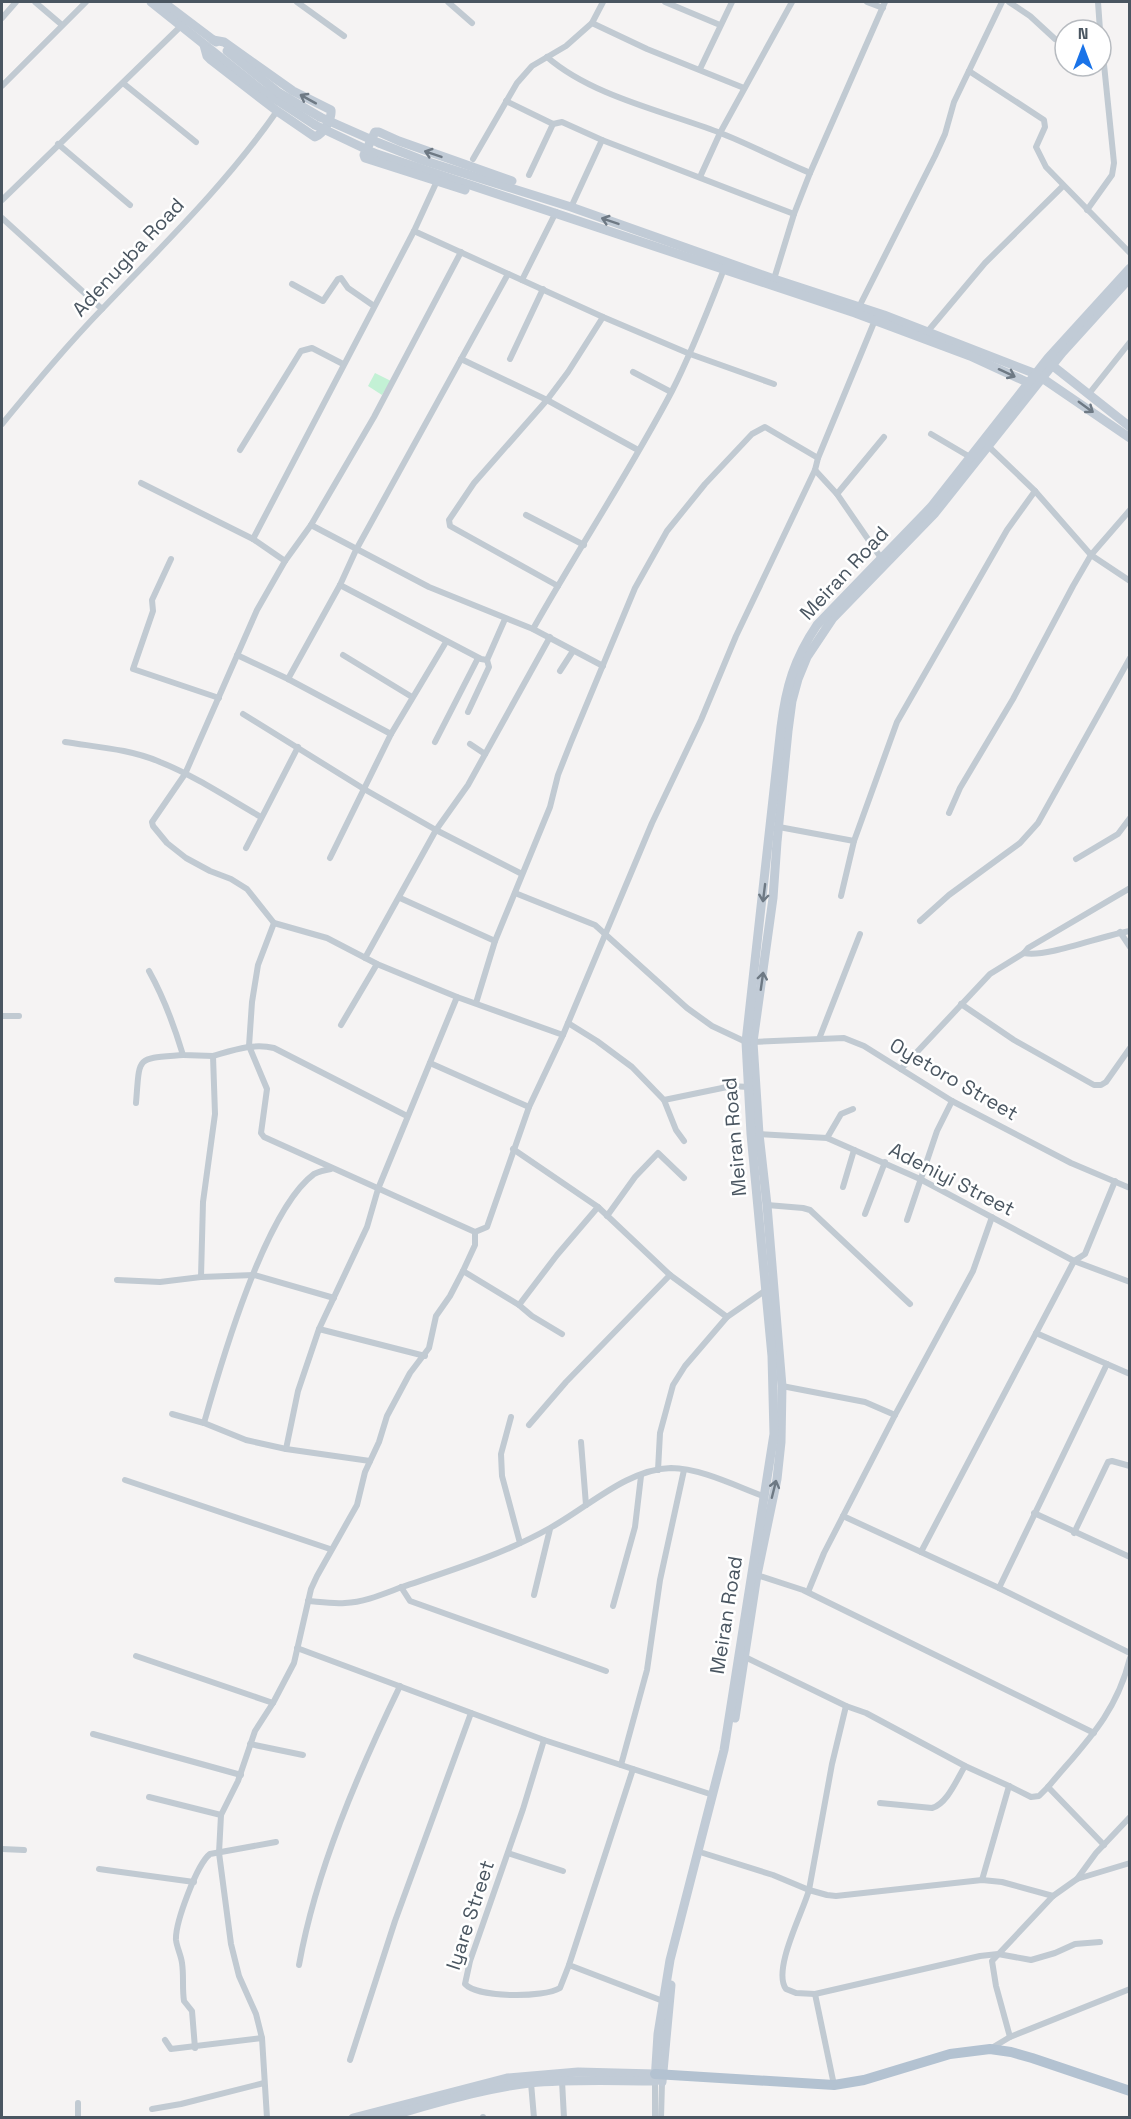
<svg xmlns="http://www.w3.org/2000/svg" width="1131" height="2119" viewBox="0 0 1131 2119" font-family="'Space Grotesk',sans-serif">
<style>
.green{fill:#c3f1d5}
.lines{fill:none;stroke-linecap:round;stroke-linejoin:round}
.street{stroke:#c1cad2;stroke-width:6}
.secondary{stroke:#c1cbd6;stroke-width:9}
.primary{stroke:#b3c2d1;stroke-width:10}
.secondary-bridge{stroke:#c1cbd6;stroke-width:9}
.oneway{stroke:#6e7984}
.labels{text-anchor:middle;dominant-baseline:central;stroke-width:5;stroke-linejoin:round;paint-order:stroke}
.street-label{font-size:20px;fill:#4a5661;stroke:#fff}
</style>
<rect width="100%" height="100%" fill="#f5f3f3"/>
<!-- green -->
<path class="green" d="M375 373 391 381 382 395 368 386Z"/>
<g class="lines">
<!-- street -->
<g class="street">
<path d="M35 2 62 25"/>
<path d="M297 2 344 36"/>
<path d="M448 2 472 23"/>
<path d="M665 2 720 25"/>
<path d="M867 2 883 8"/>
<path d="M1009 2 1030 16 1055 39"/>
<path d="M1098 2 1100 30"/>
<path d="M2 18 16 2"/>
<path d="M592 23 647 49 744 88"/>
<path d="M547 57C592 96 663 111 718 132 749 144 779 160 810 173"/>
<path d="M700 69 732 2"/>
<path d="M969 71 1044 120 1045 127 1036 147 1046 167 1130 253"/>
<path d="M123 83 196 142"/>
<path d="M2 86 86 2"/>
<path d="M506 101 553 124 562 122 602 140 794 214"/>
<path d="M58 144 130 205"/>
<path d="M473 159 517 83 532 66 566 46 592 23 603 2"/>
<path d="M529 175 553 124"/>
<path d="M700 177 720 133 792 2"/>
<path d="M2 200 181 26"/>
<path d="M573 203 602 140"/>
<path d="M1087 210 1112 175 1114 163 1101 35"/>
<path d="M2 218 102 309"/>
<path d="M414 231 603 317 690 354 774 384"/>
<path d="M461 252 374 417 311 525 285 561 257 610 185 774 152 822 153 826 167 843 186 858 210 871 231 879 247 889 274 923 327 938 377 964 457 997 563 1035"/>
<path d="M774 279 794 214 810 173 885 2"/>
<path d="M522 280 556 212"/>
<path d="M292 284 323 301 338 279 341 278 348 288 374 306"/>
<path d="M859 307 935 156 945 134 954 102 1002 2"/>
<path d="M928 331 985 263 1063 186"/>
<path d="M461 359 547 400 638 450"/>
<path d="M510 359 543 289"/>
<path d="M633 372 671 392"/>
<path d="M1088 395 1130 342"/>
<path d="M2 424C35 384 68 344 104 307 164 244 227 183 277 111"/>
<path d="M931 434 970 457"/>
<path d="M986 444 1035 491 1091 555 1130 581"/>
<path d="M240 450 301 351 312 348 343 364"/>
<path d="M815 470 837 494 881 558"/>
<path d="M141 483 253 539 285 561"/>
<path d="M837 494 884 437"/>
<path d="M526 515 584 545"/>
<path d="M311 525 429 587 533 629 603 666"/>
<path d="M253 539 414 231 437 181"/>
<path d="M171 559 152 600 153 611 133 669 219 698"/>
<path d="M340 585 481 659 487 660 505 619"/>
<path d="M558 586 450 526 449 520 474 483 547 400 568 372 603 317"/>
<path d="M533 629C578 549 629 473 672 391 692 352 708 310 724 269"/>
<path d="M237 655 288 679 391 734"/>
<path d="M343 655 412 697"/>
<path d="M560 671 573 651"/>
<path d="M288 679 340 585 356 550 508 274"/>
<path d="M468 712 489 667 487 660"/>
<path d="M243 714 364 789 436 830 522 874"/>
<path d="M65 742C96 747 130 749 160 762 195 776 228 798 261 817"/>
<path d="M435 742 478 658"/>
<path d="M470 744 485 754"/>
<path d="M949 813 960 788 1013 699 1073 586 1091 555 1130 510"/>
<path d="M779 827 854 841"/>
<path d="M246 848 298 747"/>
<path d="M330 858 391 734 446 642"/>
<path d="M1076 859 1118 834 1130 818"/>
<path d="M515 893 595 925 687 1008 712 1026 746 1042"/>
<path d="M841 896 854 841 897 722 1007 530 1035 491"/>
<path d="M400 898 495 941"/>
<path d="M920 921 949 895 1020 843 1038 823 1130 658"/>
<path d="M274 923 258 965 252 1002 249 1046 267 1089 261 1133 264 1137 475 1232 487 1227 529 1107 563 1035 652 823 701 720 736 636 815 470 818 458 875 320"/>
<path d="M1120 932 1130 947"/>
<path d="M1024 953C1047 958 1103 935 1130 931"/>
<path d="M365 958 436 830 468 785 550 637"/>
<path d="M149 971C164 998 174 1025 183 1055L213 1056"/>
<path d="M476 1003 495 941 550 807 558 775 571 742 635 588 667 531 705 484 752 434 765 427 818 458"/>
<path d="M961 1004 1014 1040 1094 1085H1101L1106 1082 1130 1048"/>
<path d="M2 1016H19"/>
<path d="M568 1023 597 1041 632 1067 664 1100 732 1086 748 1087"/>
<path d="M341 1025 377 964"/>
<path d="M819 1039 860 934"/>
<path d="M753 1042 844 1038 864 1046 952 1101 1071 1163 1130 1188"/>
<path d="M430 1063 529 1107"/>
<path d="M901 1069 990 974 1024 953 1028 948 1130 888"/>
<path d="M664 1100 676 1130 684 1141"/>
<path d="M136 1103C140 1055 135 1059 183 1055"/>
<path d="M758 1134 827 1138 920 1179 1074 1261 1130 1282"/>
<path d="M827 1138 841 1114 853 1109"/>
<path d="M513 1149 598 1207 670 1275 727 1317"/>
<path d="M843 1187 854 1150"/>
<path d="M767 1205 803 1208 810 1210 910 1304"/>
<path d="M865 1214 885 1162"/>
<path d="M607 1216 635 1177 658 1153 684 1178"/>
<path d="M907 1220 937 1131 952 1101"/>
<path d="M463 1271 519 1305 557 1255 598 1207"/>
<path d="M201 1277 203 1202 215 1114 213 1056C234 1050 253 1043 274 1048L407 1116"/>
<path d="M117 1280 160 1282 201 1277 254 1275 334 1298"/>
<path d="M519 1305 532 1316 562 1334"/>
<path d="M319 1329 425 1356"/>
<path d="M1036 1333 1130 1374"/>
<path d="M782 1386 865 1402 895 1415"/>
<path d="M172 1414 204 1423 246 1440 286 1449 370 1461"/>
<path d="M511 1417 501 1454 502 1476 520 1543"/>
<path d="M204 1423C221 1363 265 1210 314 1174 320 1171 325 1170 331 1169"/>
<path d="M529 1425 566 1382 670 1275"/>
<path d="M581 1442 586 1505"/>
<path d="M286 1449 298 1391 319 1329 367 1227 378 1189 457 997"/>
<path d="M658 1470 660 1433 673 1385 685 1366 727 1317 766 1290"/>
<path d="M125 1480 330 1549"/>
<path d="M1034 1513 1130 1557"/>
<path d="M843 1516 999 1588 1130 1653"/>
<path d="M1074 1533 1108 1462 1112 1461 1130 1466"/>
<path d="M921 1552 1074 1261 1085 1254 1115 1181"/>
<path d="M757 1575 803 1590 1094 1733"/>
<path d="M401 1587 410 1601 606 1671"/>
<path d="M999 1588 1107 1364"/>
<path d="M808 1592 824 1553 895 1415 973 1271 992 1217"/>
<path d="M534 1595 550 1529"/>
<path d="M308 1601C320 1602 333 1604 345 1603 365 1602 383 1594 402 1587 452 1570 504 1554 550 1528 587 1508 627 1469 671 1468 700 1468 736 1486 763 1496"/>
<path d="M613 1606 635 1527 641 1476"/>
<path d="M297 1648 544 1740 713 1795"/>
<path d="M136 1656 273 1703"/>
<path d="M745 1657 846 1706 866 1713 965 1766 1009 1786 1031 1797 1039 1796 1048 1787C1084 1744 1116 1715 1130 1658"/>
<path d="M846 1706 832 1764 809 1890C803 1912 772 1970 786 1989L796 1993 815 1994 980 1956 998 1954 1031 1960 1055 1953 1075 1944 1100 1942"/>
<path d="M93 1734 241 1775"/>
<path d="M544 1740 523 1809 470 1961 465 1984C478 1998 544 1998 560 1988L569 1965"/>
<path d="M250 1744 303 1755"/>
<path d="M621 1765 647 1670 660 1580 684 1470"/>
<path d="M633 1769 569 1965 663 2001"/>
<path d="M1048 1787 1104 1845"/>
<path d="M149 1797 221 1815"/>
<path d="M880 1803 932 1808C947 1804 957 1779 965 1766"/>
<path d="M2 1849 24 1850"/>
<path d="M508 1853 563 1871"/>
<path d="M703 1853 773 1875 809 1890 827 1895 836 1896 982 1880 1002 1882 1053 1896 1077 1879 1130 1863"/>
<path d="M99 1869 194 1882"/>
<path d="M1077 1879 1096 1853 1130 1817"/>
<path d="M982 1880 1009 1786"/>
<path d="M299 1965C316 1870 358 1773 400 1686"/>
<path d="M815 1994 834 2085"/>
<path d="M1010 2037 996 1986 992 1961 1053 1896"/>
<path d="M165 2040 171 2049 262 2038"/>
<path d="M195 2048 192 2011 184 2001C182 1988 184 1976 182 1963 181 1955 177 1948 176 1940 175 1923 197 1864 210 1854L276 1842"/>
<path d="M990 2049 1010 2037 1130 1989"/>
<path d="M350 2060 395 1921 471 1713"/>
<path d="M562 2081 564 2118"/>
<path d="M655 2081V2118"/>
<path d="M531 2083 534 2118"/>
<path d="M152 2109 181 2104 264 2083"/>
<path d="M483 2117V2118"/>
<path d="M78 2118V2103"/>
<path d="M267 2118 262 2038 256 2014 239 1976 231 1944 219 1853 221 1815 238 1781 255 1731 273 1703 294 1663 311 1589 317 1576 357 1505 365 1472 379 1442 387 1416 410 1373 429 1348 436 1316 450 1296 463 1271 475 1245V1232"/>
<path d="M661 2118 662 2082"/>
</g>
<!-- secondary -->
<g class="secondary">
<path d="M151 2 260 89 315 125"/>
<path d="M163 2 216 42"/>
<path d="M204 45 207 56 211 60 277 111 315 137C324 133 332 119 331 110L293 91 224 42 213 40"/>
<path d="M227 51 279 93 320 117"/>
<path d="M379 143 422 160 571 207 774 279 884 315 1036 374"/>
<path d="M374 153 855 313 970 356 1029 383"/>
<path d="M465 190 365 158 364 155 375 132H379L399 141 512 181"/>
<path d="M1053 366 1130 427"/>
<path d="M1042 378 1130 438"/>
<path d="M735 1718 757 1575 777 1479 781 1442 782 1386 767 1205 759 1134 753 1042 773 898 777 842 788 731 792 701 798 679 807 657 833 618 935 513 1062 353 1130 278"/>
<path d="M662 2082 671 1985"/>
<path d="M353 2118 507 2078 578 2072 655 2074"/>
<path d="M382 2118C431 2105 480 2089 530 2083 572 2079 613 2081 655 2081L658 2034 670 1960 724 1750 774 1434 772 1356 751 1134 746 1042 781 727C786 687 794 659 817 625L931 507 1048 358 1130 268"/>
</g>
<!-- primary -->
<path class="primary" d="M655 2074 834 2085 864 2080 950 2054 990 2049 1011 2052 1032 2058 1130 2091"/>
<!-- secondary-bridge -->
<g class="secondary-bridge">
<path d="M320 117 379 143"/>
<path d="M315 125 374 153"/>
</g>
</g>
<!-- one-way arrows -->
<defs><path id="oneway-shaft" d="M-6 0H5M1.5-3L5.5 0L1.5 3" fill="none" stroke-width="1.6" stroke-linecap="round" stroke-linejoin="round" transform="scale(1.5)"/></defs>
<g class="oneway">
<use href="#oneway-shaft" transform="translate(308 99) rotate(-151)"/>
<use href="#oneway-shaft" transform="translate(433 154) rotate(-161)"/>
<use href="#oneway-shaft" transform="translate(610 221) rotate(-161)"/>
<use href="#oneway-shaft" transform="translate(1007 373) rotate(25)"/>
<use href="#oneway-shaft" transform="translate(1086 407) rotate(36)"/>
<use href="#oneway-shaft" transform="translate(764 893) rotate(97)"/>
<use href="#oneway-shaft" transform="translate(762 981) rotate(-82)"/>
<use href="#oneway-shaft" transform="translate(774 1489) rotate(-76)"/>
</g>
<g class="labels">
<!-- street labels -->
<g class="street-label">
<text transform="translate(128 257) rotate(-47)">Adenugba Road</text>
<text transform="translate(844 573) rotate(-47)">Meiran Road</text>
<text transform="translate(954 1079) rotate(30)">Oyetoro Street</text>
<text transform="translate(734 1137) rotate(-95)">Meiran Road</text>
<text transform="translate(952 1179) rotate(27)">Adeniyi Street</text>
<text transform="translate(726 1615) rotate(-81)">Meiran Road</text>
<text transform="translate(470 1915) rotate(-72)">Iyare Street</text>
</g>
</g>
<!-- border -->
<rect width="1131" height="2119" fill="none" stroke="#4a5661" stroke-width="6"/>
<!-- north arrow -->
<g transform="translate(1083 48)"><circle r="28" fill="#ffffff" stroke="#b7bbc0" stroke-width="1.5"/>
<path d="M0-4.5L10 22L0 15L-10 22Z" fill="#1a73e8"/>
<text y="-9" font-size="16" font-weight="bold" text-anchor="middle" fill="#4a5661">N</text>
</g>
</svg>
